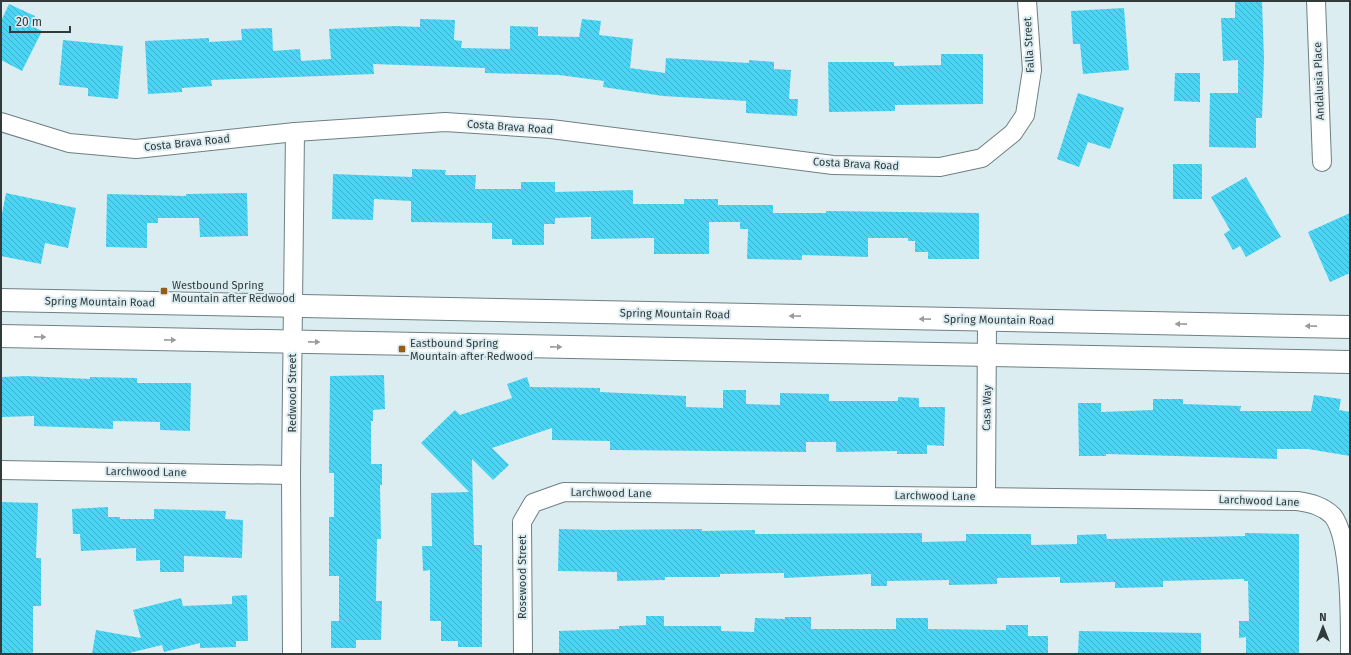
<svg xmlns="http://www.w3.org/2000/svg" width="1351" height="655" viewBox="0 0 1351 655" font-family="'Fira Sans',sans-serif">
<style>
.building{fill:url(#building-back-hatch)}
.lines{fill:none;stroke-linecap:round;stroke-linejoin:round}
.street-casing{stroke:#6f7f83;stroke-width:20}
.secondary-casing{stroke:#6f7f83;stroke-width:24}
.street{stroke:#fff;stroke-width:18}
.secondary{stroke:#fff;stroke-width:22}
.oneway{fill:#999c9e}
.poi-dot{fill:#945f14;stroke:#dbedf1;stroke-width:1.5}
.labels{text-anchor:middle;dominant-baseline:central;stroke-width:4;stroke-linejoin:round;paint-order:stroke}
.street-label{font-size:11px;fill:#333a3c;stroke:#dbedf1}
.poi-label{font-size:11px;fill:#333a3c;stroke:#dbedf1;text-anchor:start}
</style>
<defs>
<pattern id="building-back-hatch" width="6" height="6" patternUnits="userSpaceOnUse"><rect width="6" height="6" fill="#49d5f3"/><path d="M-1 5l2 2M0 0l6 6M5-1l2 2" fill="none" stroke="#3daec6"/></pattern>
</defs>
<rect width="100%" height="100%" fill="#dbedf1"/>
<!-- building -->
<g class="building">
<path d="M1235 1H1262L1264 59 1262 118H1256V148L1209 147 1210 93H1238V60L1223 61 1221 18H1235Z"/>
<path d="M9 4 35 16 30 25 42 31 22 71 1 60V21Z"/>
<path d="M1124 8 1129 70 1083 74 1080 44H1073L1071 11Z"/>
<path d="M420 19 455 20 454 40 462 41 461 48 510 49V26L538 27V36L579 37 582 19 601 21 599 35 633 39 630 68 665 73 666 58 749 63V60L774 62V69L791 70 789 99H798L797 116 746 113V101L663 96 603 87 604 81 559 75 485 73V68L373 64 374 74 211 80 212 86 182 88V92L148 94 145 41 209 38V42L242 40 241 29 272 28 273 51 300 49 301 61 331 59 329 29 396 26 420 27Z"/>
<path d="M63 40 123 46 118 99 88 96V88L59 85Z"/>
<path d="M941 54H983V104L895 105V111L829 112 828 62H894V66L941 65Z"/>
<path d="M1175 73H1200V102L1174 101Z"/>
<path d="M1078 93 1124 108 1110 149 1088 142 1079 167 1057 159Z"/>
<rect x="1173" y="164" width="29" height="35"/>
<path d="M412 169 446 170 445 175H476L475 189H521V182H555V192L633 190V204H684V199H718V205H773V213H826V211L979 213V259H928V252H915V241H908V238H868V257L802 255V260L747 259 748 229H740V222H709V254H654V238L591 239V217L555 218V224H544V245H512V239H492V223L411 222V201L374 199 373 220 332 219 333 174 412 177Z"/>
<path d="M1246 177 1281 237 1246 257 1240 246 1233 250 1224 234 1230 230 1211 197Z"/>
<path d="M6 193 76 208 68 248 45 243 41 264 1 256V219Z"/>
<path d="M247 193 248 236 200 237 199 218H158V223H147V248L106 247 107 194 186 196V194Z"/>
<path d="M1350 213V273L1330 282 1308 232Z"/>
<path d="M384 375 385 409 373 410V421H371V464H382V485H380L381 539H377L376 601H382L381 640H356V648H331V621H339V576H329V517H334V473H329L330 376Z"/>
<path d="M26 376 90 379V377L137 378V383H191L190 431 160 430V422L113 421V429L34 426V416L1 417V377Z"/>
<path d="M527 377 530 387 600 388V392L686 396V407L723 408V390H746V404L780 405V393L829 394V401H898V397L919 398V407H945L944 446 927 445V454H897V451L836 452V442H806V452L610 450V441L552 440V428L492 448 509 465 493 480 472 459 474 545H482V647H458V641H441V621H430V570L423 571 422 546H432L431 493 469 492 421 443 455 410 460 415 512 398 507 384Z"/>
<path d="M1314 395 1341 399 1339 410 1350 412V456L1308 449H1277V459L1106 454V456H1079L1078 403H1101V412L1153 410V399H1183V404L1241 406 1240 411H1311Z"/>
<path d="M1 502 38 503 36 558H41V606H33V654H1Z"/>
<path d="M108 507V517H120V519H154V509L226 511 225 519 243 520 242 558 184 556V572H160V560L136 561V548L81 551 80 534H73L72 509Z"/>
<path d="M559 529 603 530 702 529V531L755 530V534L922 533V542L966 541V534H1031V545L1077 544V535L1106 534 1107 539 1245 536V533L1299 534V654H1246V637L1239 638V621H1249L1248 581H1244V579L1163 581V587L1115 588V582L1060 583V577L997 578V584L949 585V580L887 581V586H871V574L784 578V573L720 574V577H665V580L617 581V572L558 571Z"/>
<path d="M247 595 248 641H236V647L200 648V643L164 652 162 645 125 654H92L96 630 141 638 133 610 181 598 183 606 232 604V596Z"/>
<path d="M646 616H664V626H721V631L754 632 755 618 785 619V617H811V629H896V618H928V629L1006 630V625H1028V636H1048V654H559V631L619 629V626L646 625Z"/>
<path d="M1079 631 1201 633V654H1078Z"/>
</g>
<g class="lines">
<!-- street casing -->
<g class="street-casing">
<g id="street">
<path d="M1316 1 1322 162"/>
<path d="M1 122 69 143 136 149 295 132 445 122 551 129 833 165 940 167 982 158 1013 133 1025 115 1032 70 1027 1"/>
<path d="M1 470 291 475"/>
<path d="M986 496 987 320"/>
<path d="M292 654 291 475 295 132"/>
<path d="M523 654 522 522 533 503 564 492 1297 501C1311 503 1323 506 1333 516 1351 540 1350 621 1350 654"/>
</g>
</g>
<!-- secondary casing -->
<g class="secondary-casing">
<g id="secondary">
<path d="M1 300 1350 327"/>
<path d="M1 336 1350 362"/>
</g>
</g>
<!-- street -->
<use href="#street" class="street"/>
<!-- secondary -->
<use href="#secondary" class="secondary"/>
</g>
<!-- one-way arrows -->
<defs><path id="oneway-solid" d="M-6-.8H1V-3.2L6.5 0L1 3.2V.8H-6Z"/></defs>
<g class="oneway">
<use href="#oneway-solid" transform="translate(795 316) rotate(-179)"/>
<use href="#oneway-solid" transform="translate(925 319) rotate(-179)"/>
<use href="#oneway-solid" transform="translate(1181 324) rotate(-179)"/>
<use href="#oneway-solid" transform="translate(1311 326) rotate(-179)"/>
<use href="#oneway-solid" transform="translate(40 337) rotate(1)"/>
<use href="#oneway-solid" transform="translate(170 340) rotate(1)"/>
<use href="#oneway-solid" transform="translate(314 342) rotate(1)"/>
<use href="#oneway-solid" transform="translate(556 347) rotate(1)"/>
</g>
<!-- markers -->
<g class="poi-dot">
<rect x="160" y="287" width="8" height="8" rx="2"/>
<rect x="398" y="345" width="8" height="8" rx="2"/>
</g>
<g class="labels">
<!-- street labels -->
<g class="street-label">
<text transform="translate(1029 45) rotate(-93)">Falla Street</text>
<text transform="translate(1319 81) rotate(-92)">Andalusia Place</text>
<text transform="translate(510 127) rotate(4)">Costa Brava Road</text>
<text transform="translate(187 143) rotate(-6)">Costa Brava Road</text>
<text transform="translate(856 164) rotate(3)">Costa Brava Road</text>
<text transform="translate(100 302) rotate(1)">Spring Mountain Road</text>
<text transform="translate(675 314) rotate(1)">Spring Mountain Road</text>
<text transform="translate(999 320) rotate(1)">Spring Mountain Road</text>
<text transform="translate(292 393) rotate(-90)">Redwood Street</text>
<text transform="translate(987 408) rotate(-89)">Casa Way</text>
<text transform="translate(146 472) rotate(1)">Larchwood Lane</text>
<text transform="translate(611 493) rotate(1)">Larchwood Lane</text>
<text transform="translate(935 496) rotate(1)">Larchwood Lane</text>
<text transform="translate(1259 501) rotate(2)">Larchwood Lane</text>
<text transform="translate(522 577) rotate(-90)">Rosewood Street</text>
</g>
<!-- poi labels -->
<g class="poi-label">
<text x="172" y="285">Westbound Spring<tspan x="172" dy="13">Mountain after Redwood</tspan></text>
<text x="410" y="343">Eastbound Spring<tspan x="410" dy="13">Mountain after Redwood</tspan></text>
</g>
</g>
<!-- border -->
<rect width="1351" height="655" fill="none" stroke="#333a3c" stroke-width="4"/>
<!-- north arrow -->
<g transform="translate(1323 627)" stroke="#dbedf1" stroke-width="3" paint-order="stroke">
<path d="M0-3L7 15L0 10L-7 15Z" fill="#333a3c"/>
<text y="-6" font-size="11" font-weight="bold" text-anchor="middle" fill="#333a3c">N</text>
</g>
<!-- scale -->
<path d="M10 26v6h60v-6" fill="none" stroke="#333a3c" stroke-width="2"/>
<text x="16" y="26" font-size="12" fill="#333a3c" stroke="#dbedf1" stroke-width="3" paint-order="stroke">20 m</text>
</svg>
